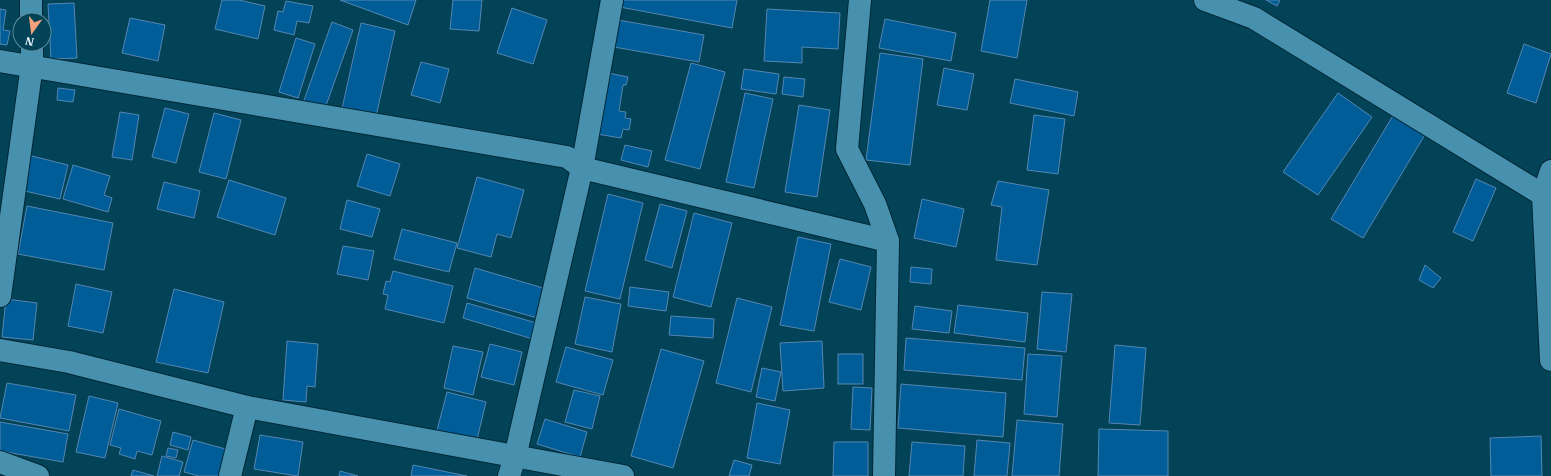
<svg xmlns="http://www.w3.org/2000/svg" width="1551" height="476" viewBox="0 0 1551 476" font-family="'IBM Plex Serif',serif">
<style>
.building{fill:#005d98;stroke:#5586b1}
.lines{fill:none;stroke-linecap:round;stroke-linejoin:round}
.street-casing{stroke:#002836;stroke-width:24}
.street{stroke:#4891ae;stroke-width:22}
</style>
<rect width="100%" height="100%" fill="#024358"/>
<!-- building -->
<g class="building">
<path d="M222 0H239L265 6 258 39 215 29Z"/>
<path d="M340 0H416L408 25Z"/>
<path d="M453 0H482L479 31 450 29Z"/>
<path d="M621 0H737L732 28 620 7Z"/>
<path d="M990 0H1027L1017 58 981 51Z"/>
<path d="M1266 0H1280L1277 6Z"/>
<path d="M286 1 313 6 309 23 297 21 294 35 274 30 278 11 283 12Z"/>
<path d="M74 3 77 58 51 59 48 4Z"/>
<path d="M512 8 547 20 533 64 497 53Z"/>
<path d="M0 9 6 10 3 30 10 31 7 45 0 44Z"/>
<path d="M767 9 840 13 838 49 802 47V63L764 61Z"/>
<path d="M130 18 165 25 158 61 122 53Z"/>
<path d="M885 19 956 33 951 61 879 48Z"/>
<path d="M618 20 704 35 699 62 614 47Z"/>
<path d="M332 22 353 30 324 111 303 103Z"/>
<path d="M361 23 395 31 375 121 341 113Z"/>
<path d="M296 38 315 44 298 98 279 92Z"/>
<path d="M1524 44 1551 54 1536 103 1507 93Z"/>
<path d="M880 53 923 59 910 165 866 160Z"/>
<path d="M421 62 449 69 440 103 411 95Z"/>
<path d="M691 63 725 72 700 169 665 160Z"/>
<path d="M944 68 974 74 967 110 937 105Z"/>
<path d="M744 69 779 74 776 94 741 89Z"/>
<path d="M608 73 628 77 626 85H623L619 111 626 112 625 118 631 119 629 130 623 129 621 138 597 134Z"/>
<path d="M784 77 805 79 803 97 782 94Z"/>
<path d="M1015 79 1078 92 1074 116 1010 103Z"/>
<path d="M58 88 75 90 73 102 57 100Z"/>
<path d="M745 93 773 99 754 188 726 182Z"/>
<path d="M1338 93 1372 117 1318 195 1283 172Z"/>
<path d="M799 105 830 110 817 197 785 192Z"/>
<path d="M165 108 189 114 176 163 152 157Z"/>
<path d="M120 112 139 115 132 160 112 157Z"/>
<path d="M214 113 241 120 226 179 199 172Z"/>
<path d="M1394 114 1426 133 1363 238 1331 219Z"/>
<path d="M1034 115 1065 119 1058 174 1027 170Z"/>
<path d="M625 145 652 151 648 167 621 160Z"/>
<path d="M24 154 68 165 60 199 16 189Z"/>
<path d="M367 154 400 164 390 196 357 186Z"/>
<path d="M73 165 110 176 104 195 112 198 108 212 63 199Z"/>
<path d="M477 177 524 190 511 238 497 234 491 257 457 248Z"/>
<path d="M1476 179 1496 188 1473 241 1453 232Z"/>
<path d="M229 180 286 198 275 235 217 217Z"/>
<path d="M998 181 1049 190 1037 265 996 260 1002 207 991 205Z"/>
<path d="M164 182 200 191 194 218 157 209Z"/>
<path d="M608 194 643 203 620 299 585 291Z"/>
<path d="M922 199 964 209 956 247 914 238Z"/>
<path d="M347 200 380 209 372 237 340 229Z"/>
<path d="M660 204 687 211 672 268 645 260Z"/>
<path d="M27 206 113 223 104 270 18 254Z"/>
<path d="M694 213 732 223 711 307 673 297Z"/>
<path d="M402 229 457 243 449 272 394 259Z"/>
<path d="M798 237 831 244 814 331 780 325Z"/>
<path d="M343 246 374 251 368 280 337 274Z"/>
<path d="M840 259 871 267 861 310 829 302Z"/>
<path d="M1425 265 1441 278 1433 288 1419 280Z"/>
<path d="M911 267 932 269 931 284 910 282Z"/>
<path d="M475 268 550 290 541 319 467 298Z"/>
<path d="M393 271 453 286 444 323 385 309 388 295 383 294 386 281 390 282Z"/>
<path d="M76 284 112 292 103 333 68 326Z"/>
<path d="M630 287 669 292 666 311 628 306Z"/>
<path d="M174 289 224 302 208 373 156 362Z"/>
<path d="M1042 292 1072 294 1066 352 1037 349Z"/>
<path d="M585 297 621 304 612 352 575 344Z"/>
<path d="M737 298 772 307 751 392 716 383Z"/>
<path d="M6 299 37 303 33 340 2 337Z"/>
<path d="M467 303 540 324 536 340 463 318Z"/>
<path d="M958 305 1028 313 1025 342 954 333Z"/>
<path d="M915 306 952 311 949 333 912 329Z"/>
<path d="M671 316 714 319 713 338 669 335Z"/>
<path d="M906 338 1025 348 1022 380 904 370Z"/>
<path d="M287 341 318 344 315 387 307 386 306 402 283 400Z"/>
<path d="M822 341 824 388 783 391 780 343Z"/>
<path d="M490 344 522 352 514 385 481 377Z"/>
<path d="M1115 345 1146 348 1140 425 1109 423Z"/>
<path d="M453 346 483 352 473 395 444 388Z"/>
<path d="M566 347 613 360 603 395 556 382Z"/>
<path d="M661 349 704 361 673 468 631 456Z"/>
<rect x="838" y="354" width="25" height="30"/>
<path d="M1028 354 1062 356 1057 417 1024 414Z"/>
<path d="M762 368 781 372 775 401 756 397Z"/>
<path d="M7 383 76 395 69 431 0 418Z"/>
<path d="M901 384 1006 393 1003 437 898 428Z"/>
<path d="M853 387 872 388 870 430 851 429Z"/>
<path d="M574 390 600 396 592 429 565 422Z"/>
<path d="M447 392 486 402 475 448 435 438Z"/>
<path d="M89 396 118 403 105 458 76 452Z"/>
<path d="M757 403 790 410 780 464 747 458Z"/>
<path d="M119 409 161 421 152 455 137 451 135 459 119 454 121 448 110 445Z"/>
<path d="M545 419 587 432 580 457 537 444Z"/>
<path d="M1017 420 1063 424 1059 476H1012Z"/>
<path d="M0 422 68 434 63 462 0 451Z"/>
<path d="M1099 429 1168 431V476H1098Z"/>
<path d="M173 432 191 437 188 450 170 445Z"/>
<path d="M260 435 303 442 298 476 254 469Z"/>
<path d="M1541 436 1542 476H1491L1490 438Z"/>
<path d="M193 440 229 450 222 476H199L184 472Z"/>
<path d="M977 440 1010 443 1007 476H974Z"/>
<path d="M834 442H868V476H833Z"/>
<path d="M912 442 965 446 963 476H909Z"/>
<path d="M168 448 178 450 176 458 166 456Z"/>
<path d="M162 456 183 462 179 476H157Z"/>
<path d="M734 460 752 465 749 476H729Z"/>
<path d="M413 465 467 476H411Z"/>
<path d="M133 470 154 476H131Z"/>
<path d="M340 471 358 476H339Z"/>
</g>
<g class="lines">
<!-- street casing -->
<g class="street-casing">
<g id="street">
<path d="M31 0V20"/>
<path d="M860 0 847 149 875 204 888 241 884 476"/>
<path d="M1205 0 1254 18 1543 195"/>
<path d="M0 61 567 157 582 168 888 241"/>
<path d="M1551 171 1543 195 1551 360"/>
<path d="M0 296 32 65V44"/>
<path d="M0 350 69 362 247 407 623 476"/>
<path d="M0 462 38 476"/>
<path d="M230 476 247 407"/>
<path d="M509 476 515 457 582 168 612 0"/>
</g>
</g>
<!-- street -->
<use href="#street" class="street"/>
</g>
<!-- north arrow -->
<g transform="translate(32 32) rotate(194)"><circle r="19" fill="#024358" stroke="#5e8b9a"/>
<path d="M0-3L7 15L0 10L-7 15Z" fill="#f1a17b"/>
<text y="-6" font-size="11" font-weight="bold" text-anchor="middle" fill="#e8f6fd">N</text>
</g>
</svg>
